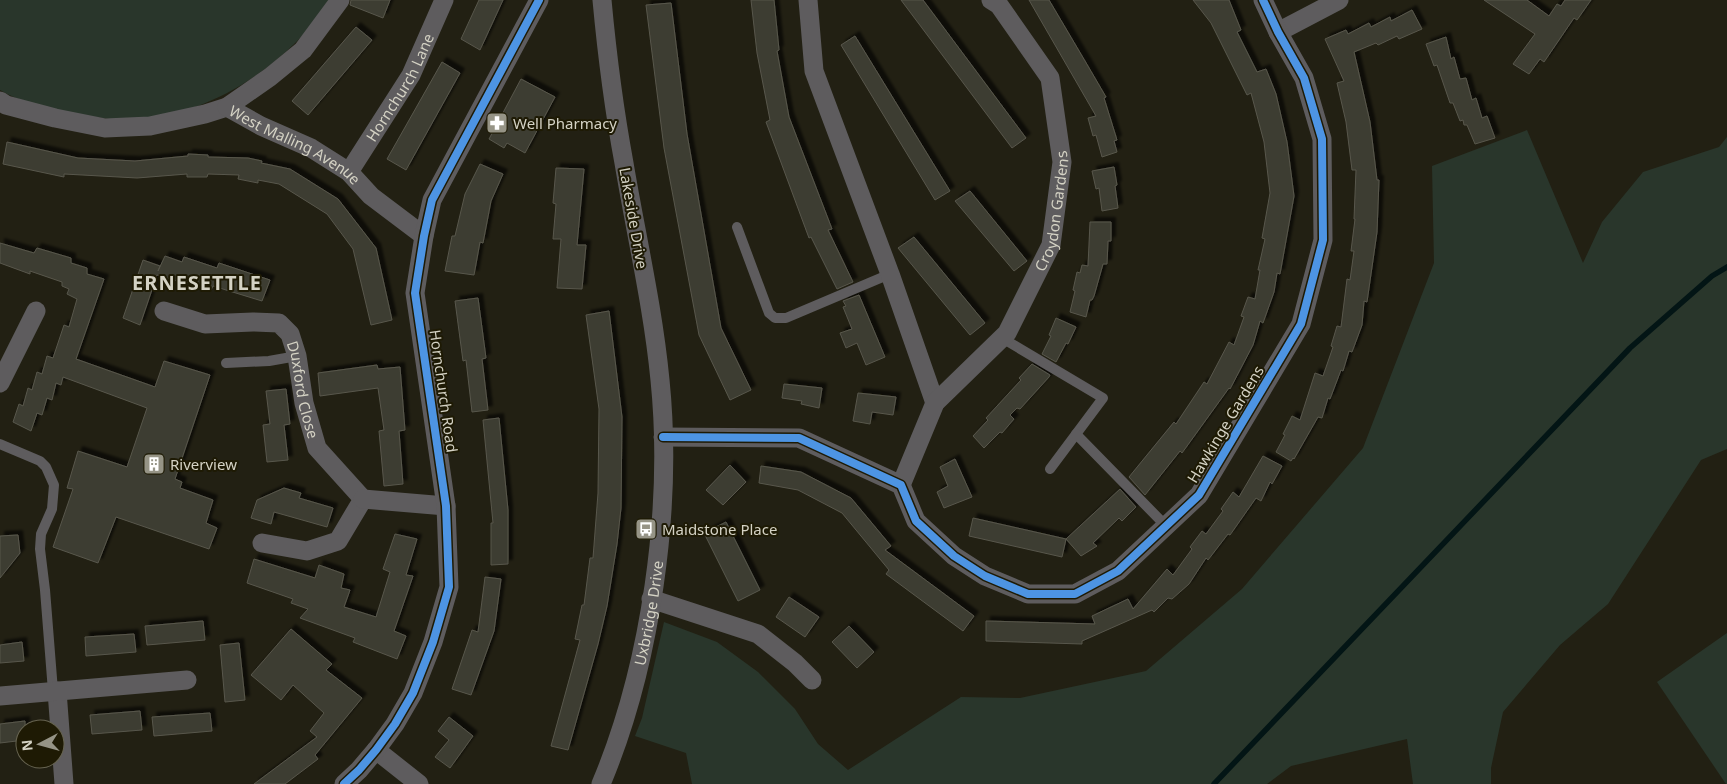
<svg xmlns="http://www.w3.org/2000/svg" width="1727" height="784" viewBox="0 0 1727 784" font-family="'Noto Sans',sans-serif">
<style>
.green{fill:#29362b}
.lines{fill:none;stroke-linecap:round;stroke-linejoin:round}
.stream{stroke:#031515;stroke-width:5.5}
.building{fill:#3d3c31;stroke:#58574c;filter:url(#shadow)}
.service{stroke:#5e5c5e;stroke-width:10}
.minor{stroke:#5e5c5e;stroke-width:19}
.cycleway-casing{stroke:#1e1a04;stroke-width:11}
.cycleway{stroke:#4d94e3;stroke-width:8}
.labels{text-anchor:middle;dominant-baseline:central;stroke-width:4;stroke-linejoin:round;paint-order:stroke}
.street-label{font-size:15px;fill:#d4d2c4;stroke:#1e1a04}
.poi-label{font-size:15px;fill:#d4d2c4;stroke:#1e1a04;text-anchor:start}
.district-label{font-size:20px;font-weight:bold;letter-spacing:1px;fill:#d4d2c4;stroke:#1e1a04}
</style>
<defs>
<filter id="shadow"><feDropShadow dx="4.5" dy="-4.5" stdDeviation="1" flood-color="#0009"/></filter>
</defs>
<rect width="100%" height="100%" fill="#222013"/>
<!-- green -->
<g class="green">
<path d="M0 0H330C289 65 207 118 129 120 108 120 88 116 68 112 46 108 20 102 0 90Z"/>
<path d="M1527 130 1583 263 1602 222 1643 172 1719 147 1727 137V449L1701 460 1608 604 1560 645 1503 712 1491 768V784H1413L1407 739 1291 766 1267 784H692L686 753 635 736 642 718 664 622 717 642 758 672 795 709 818 744 848 770 961 697 1020 698 1146 671 1242 589 1363 448 1434 263 1432 166Z"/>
<path d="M1727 633V784H1726L1657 682Z"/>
</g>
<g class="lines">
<!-- stream -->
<path class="stream" d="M1214 784 1630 348 1712 276 1727 267"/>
</g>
<!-- building -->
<g class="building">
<path d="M351 0H390L383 18 350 5Z"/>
<path d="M479 0H503L480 50 461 39Z"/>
<path d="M751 0H774L779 50 777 51 789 117 832 229 828 230 853 282 837 289 811 237 809 238 766 122 770 120 757 53Z"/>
<path d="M901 0H923L1026 138 1012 148Z"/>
<path d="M1029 0H1049L1085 61 1106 97 1104 98 1117 140 1114 141 1117 152 1102 157 1096 135 1093 136 1088 118 1096 116Z"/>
<path d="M1193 0H1229L1241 30 1237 32 1257 72 1266 69 1276 94 1287 142 1294 196 1280 274 1277 273 1274 292 1263 323 1260 321 1253 345 1230 389 1229 388 1182 453 1180 451 1145 495 1129 477 1174 422 1176 424 1204 382 1207 384 1229 342 1234 345 1244 317 1241 316 1248 297 1255 299 1260 270H1258L1265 239 1262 238 1270 193 1264 142 1251 93 1247 95 1211 23Z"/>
<path d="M1484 0H1527L1549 16 1557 4 1561 6 1565 0H1591L1577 20 1574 18 1544 62 1540 59 1529 74 1513 64 1535 34Z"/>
<path d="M671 3 687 134 721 328 751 390 730 400 699 335 664 148 646 5Z"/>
<path d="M1412 10 1422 29 1399 39 1397 36 1378 45 1376 43 1354 52 1370 122 1377 180H1379L1377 232 1367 302 1364 301 1362 325 1352 352 1349 351 1343 371 1341 370 1330 399 1328 398 1322 418 1318 417 1294 459 1293 458 1291 461 1276 452 1285 435 1283 434 1292 416 1300 420 1315 373 1323 376 1333 347 1331 346 1337 326 1341 327 1347 279 1350 280 1354 251H1351L1355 219H1354L1356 170H1352L1346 122 1337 83 1344 81 1325 39 1346 30 1348 34 1369 23 1371 27 1390 17 1391 21Z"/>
<path d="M356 27 372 40 308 115 292 101Z"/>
<path d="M855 36 950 191 935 200 841 45Z"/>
<path d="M1446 37 1451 59 1454 57 1460 79 1466 78 1472 100 1476 98 1482 118 1487 116 1495 138 1475 144 1467 125H1464L1463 120 1460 121 1453 103H1450L1437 65 1434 66 1426 44Z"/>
<path d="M442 62 460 73 406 170 387 159Z"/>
<path d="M521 79 555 97 525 153 507 143 504 148 489 139Z"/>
<path d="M7 142 78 158 135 161 188 156V154L208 155V157L248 158 262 161 261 163 290 169 338 199 376 248 392 320 371 325 353 249 327 214 279 184 258 180V183L238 179 239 175 208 174 207 177H187V174L137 178 64 174V177L3 164Z"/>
<path d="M480 164 503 174 491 201 483 243 480 242 474 275 445 271 452 236H455L465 194Z"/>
<path d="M1114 167 1117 185 1115 186 1118 208 1102 211 1099 188 1096 189 1092 171Z"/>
<path d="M556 168 584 169 577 245H586L582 289 557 288 561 239H553L556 204 553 203Z"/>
<path d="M970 191 1027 261 1014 271 955 201Z"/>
<path d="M1090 222H1111V241H1108L1107 264H1103L1094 296 1092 300H1090L1086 317 1070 312 1075 291 1073 290 1077 272 1080 273 1082 265 1088 266Z"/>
<path d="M914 237 985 323 970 335 898 248Z"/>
<path d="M0 243 34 253 37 248 71 258V263L87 268V274L104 279 76 359 155 387 164 361 210 375 175 479 182 482 180 488 213 500 206 523 217 528 209 549 116 517 98 563 53 547 73 489 67 488 78 451 127 467 147 408 63 377 61 385 56 383 52 400 47 398 42 415 37 413 31 431 13 422 19 404 23 406 28 388 32 390 37 372 42 374 47 356 53 358 64 325 69 327 77 299 67 294 69 289 62 286V282L30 271V274L0 263Z"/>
<path d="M165 256 182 262 184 257 217 268 219 263 270 280 262 301 213 286 211 290 178 279 177 281 157 275 140 325 123 318 143 260 160 266 158 271Z"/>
<path d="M859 295 885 357 866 365 857 343 846 348 840 333 852 329 843 307 846 306 843 301Z"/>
<path d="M478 298 486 358 482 359 488 410 472 412 466 360 463 361 455 301Z"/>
<path d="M609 311 622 417 621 508 617 544 607 606 598 644 568 750 551 746 580 640 575 639 582 605H584L590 558H593L598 493 599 409 586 315Z"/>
<path d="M1056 318 1076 327 1068 344 1066 343 1056 362 1042 354 1051 336 1049 335Z"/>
<path d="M1032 364 1050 375 1049 377 1020 409 1017 408 1010 415 1014 419 1002 433 1000 432 984 448 973 436 988 420 986 418 1021 380 1019 378Z"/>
<path d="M377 365 378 369 400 367 405 430 399 431 403 484 384 486 379 431 384 430 378 388 320 396 318 373Z"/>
<path d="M784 384 822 388 819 408 801 404 802 401 782 398Z"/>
<path d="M286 389 290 424 284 425 288 460 267 462 263 425 270 424 266 391Z"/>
<path d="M858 393 896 397 893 415 872 412 870 424 853 421Z"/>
<path d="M499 418 508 510V564L491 565V523H493L483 420Z"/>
<path d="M1263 456 1282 466 1272 484 1270 482 1261 501 1256 498 1230 535 1228 534 1208 560 1206 558 1189 584 1172 599 1168 598 1154 612 1152 610 1082 641V644L986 641V621L1095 624 1092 616 1128 599 1133 609 1167 569 1173 575 1192 549 1190 547 1202 531 1206 534 1223 511 1221 509 1233 492 1239 497Z"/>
<path d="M955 459 972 497 944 508 937 492 948 486 940 467Z"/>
<path d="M730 465 746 482 723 505 706 490Z"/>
<path d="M761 466 801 472 851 498 891 546 885 550 974 616 963 631 886 574 889 570 842 513 798 490 759 483Z"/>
<path d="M284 488 301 493 299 498 333 508 327 527 274 512 271 524 251 518 257 500Z"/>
<path d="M1120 489 1136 507 1122 521 1119 518 1093 543 1097 546 1081 556 1066 539Z"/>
<path d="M973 518 1066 539 1062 557 969 536Z"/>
<path d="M726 522 760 590 738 601 704 533Z"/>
<path d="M395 534 417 539 406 575 413 576 394 631 406 636 397 659 353 642 355 638 300 618 308 609 291 603 293 599 247 583 254 559 315 578 319 565 344 574 341 588 350 590 344 607 376 617 390 572 383 569Z"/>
<path d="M18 535 20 553 0 578V536Z"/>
<path d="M485 577 501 579 494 631 471 695 452 689 472 630 478 632Z"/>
<path d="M789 597 819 617 805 637 776 617Z"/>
<path d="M203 621 205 640 147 645 145 626Z"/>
<path d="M849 626 874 652 857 668 832 642Z"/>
<path d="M291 629 332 664 326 670 362 698 315 755 318 759 285 784H254L317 737 310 731 324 713 293 685 281 700 251 675Z"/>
<path d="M134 634 136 652 86 656 85 637Z"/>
<path d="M22 642 24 661 0 663V645Z"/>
<path d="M239 643 245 700 225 702 220 645Z"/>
<path d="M140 711 142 730 92 734 90 715Z"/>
<path d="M210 713 212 731 154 736 152 717Z"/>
<path d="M449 717 473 736 450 768 435 757 449 740 438 731Z"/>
<path d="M25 721V740L0 743V724Z"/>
</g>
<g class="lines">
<!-- service -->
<g class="service">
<path d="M737 227 769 313 775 318H786L890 274"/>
<path d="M1002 338 1103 398 1050 469"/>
<path d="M226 363 269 361 297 356"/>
<path d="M1076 434 1166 526"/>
<path d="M0 444 40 461 46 467 54 485 52 509 41 534 40 549 45 590 53 691"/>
</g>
<!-- minor -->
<g class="minor">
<path d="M808 0 814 71 890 274 935 403"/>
<path d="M1278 32 1339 0"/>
<path d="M0 101 6 105 55 118 105 128 150 126 205 114 227 107 270 77 303 50 340 0"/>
<path id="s1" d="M227 107 261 126 311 148 349 172 371 196 424 236"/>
<path id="s2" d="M349 172 411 75 444 0"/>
<path id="s3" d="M164 311 205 324 253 322 279 323 290 334 297 356 304 403 317 448 363 499 338 541 307 551 262 543"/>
<path d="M0 383 36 311"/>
<path d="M663 437 799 438 901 485 916 521 954 556 985 576 1028 594H1075L1118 571 1199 495 1301 324 1323 240 1322 139 1304 78 1278 32 1263 0"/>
<path id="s4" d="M901 485 935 403 1007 333 1051 245 1062 162 1050 78 999 5 991 0"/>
<path d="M363 499 446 506"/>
<path d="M651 599 758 634 795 663 812 680"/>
<path d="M57 691 64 784"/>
<path d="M0 696 187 680"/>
<path d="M376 750 419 784"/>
<path d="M344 784 359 770 376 750 395 724 413 693 433 642 449 587 446 506 415 293 424 236 432 200 539 0"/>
<path id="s5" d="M601 784C651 665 673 508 660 380 653 307 636 235 624 163 614 109 607 54 602 0"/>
</g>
<!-- cycleway casing -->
<g class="cycleway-casing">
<g id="cycleway">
<path d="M663 437 799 438 901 485 916 521 954 556 985 576 1028 594H1075L1118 571 1199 495 1301 324 1323 240 1322 139 1304 78 1278 32 1263 0"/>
<path d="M344 784 359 770 376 750 395 724 413 693 433 642 449 587 446 506 415 293 424 236 432 200 539 0"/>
</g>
</g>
<!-- cycleway -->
<use href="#cycleway" class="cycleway"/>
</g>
<!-- icons -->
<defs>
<g id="pharmacy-square" transform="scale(1.125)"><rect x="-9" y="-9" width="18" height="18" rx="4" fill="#969486" stroke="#1e1a04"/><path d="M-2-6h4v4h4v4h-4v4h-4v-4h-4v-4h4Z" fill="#fff"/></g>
<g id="building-square" transform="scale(1.125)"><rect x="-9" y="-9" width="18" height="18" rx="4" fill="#969486" stroke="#1e1a04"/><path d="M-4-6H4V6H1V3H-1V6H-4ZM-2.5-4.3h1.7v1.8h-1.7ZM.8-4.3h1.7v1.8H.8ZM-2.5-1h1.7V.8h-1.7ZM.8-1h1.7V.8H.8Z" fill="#fff"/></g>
<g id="bus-square" transform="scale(1.125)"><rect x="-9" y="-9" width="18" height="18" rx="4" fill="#969486" stroke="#1e1a04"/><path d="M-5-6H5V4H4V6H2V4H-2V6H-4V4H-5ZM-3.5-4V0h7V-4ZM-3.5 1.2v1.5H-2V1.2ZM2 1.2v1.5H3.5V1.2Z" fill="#fff"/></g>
</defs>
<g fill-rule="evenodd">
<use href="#pharmacy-square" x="497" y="123"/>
<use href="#building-square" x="154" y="464"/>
<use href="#bus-square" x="646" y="529"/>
</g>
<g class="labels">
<!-- street labels -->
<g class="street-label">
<text stroke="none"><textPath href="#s2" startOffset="99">Hornchurch Lane</textPath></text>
<text stroke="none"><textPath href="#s1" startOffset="78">West Malling Avenue</textPath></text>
<text stroke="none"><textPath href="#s4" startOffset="321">Croydon Gardens</textPath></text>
<text transform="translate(634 218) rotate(80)">Lakeside Drive</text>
<text stroke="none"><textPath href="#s3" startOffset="190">Duxford Close</textPath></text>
<text transform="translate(444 391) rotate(82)">Hornchurch Road</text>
<text transform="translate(1225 424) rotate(-59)">Hawkinge Gardens</text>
<text stroke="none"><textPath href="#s5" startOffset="178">Uxbridge Drive</textPath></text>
</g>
<!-- poi labels -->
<g class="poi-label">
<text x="513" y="123">Well Pharmacy</text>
<text x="170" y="464">Riverview</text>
<text x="662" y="529">Maidstone Place</text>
</g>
<!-- district labels -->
<g class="district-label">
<text x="197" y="282">ERNESETTLE</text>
</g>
</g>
<!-- north arrow -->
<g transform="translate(40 744) rotate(264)"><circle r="24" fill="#1e1a04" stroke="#676451"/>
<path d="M0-4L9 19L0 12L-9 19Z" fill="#969486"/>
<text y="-8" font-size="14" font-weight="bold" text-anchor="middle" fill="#d4d2c4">N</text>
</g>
</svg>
